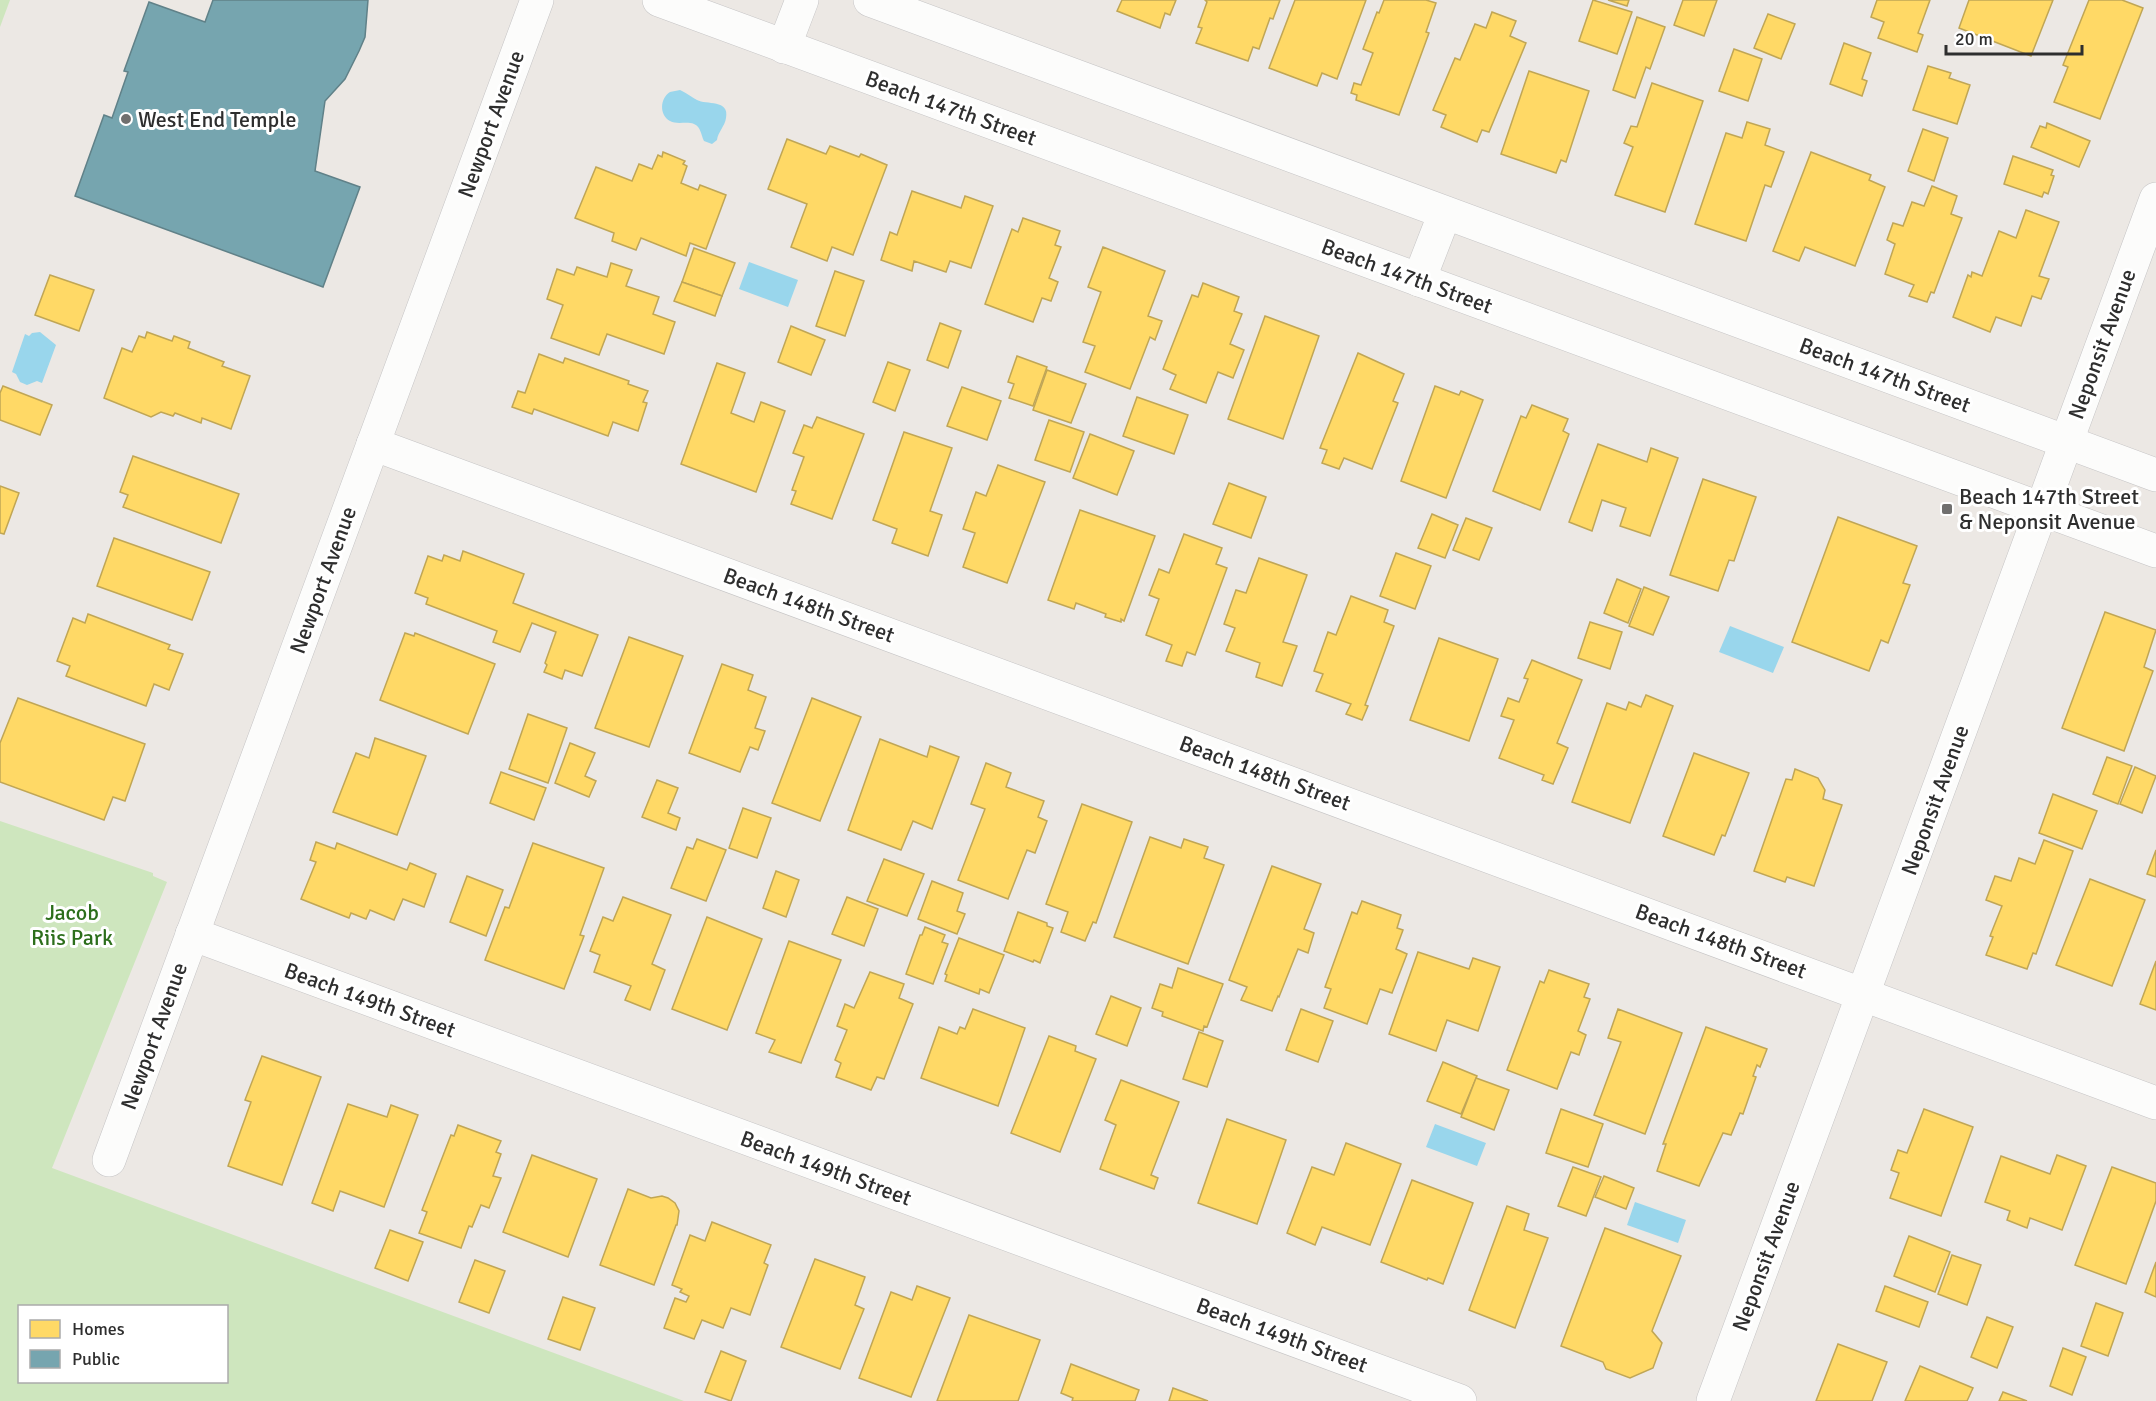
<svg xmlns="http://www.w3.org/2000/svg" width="2156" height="1401" viewBox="0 0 2156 1401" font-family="Signika,sans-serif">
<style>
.green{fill:#cee6be;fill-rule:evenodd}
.water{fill:#99d6ec}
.homes{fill:#ffd966;stroke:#c0a655;stroke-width:1.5}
.public{fill:#76a5af;stroke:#608188;stroke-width:1.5}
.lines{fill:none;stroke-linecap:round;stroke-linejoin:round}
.street-casing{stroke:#c5c4c5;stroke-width:34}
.street{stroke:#fcfcfb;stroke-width:33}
.poi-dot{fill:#706f6e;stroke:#fff;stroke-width:2}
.labels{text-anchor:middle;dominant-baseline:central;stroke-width:6;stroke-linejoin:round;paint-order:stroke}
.street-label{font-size:22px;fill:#2e2e2e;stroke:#fff}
.poi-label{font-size:22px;fill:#2e2e2e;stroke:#fff;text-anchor:start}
.park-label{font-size:22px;fill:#2c6e1b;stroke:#fff}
</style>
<rect width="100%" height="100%" fill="#ece8e4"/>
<!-- green -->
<g class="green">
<path d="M0 0H10L0 27Z"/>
<path d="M0 821 153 873V876L167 882 52 1168 684 1401H0ZM226 1306V1382H20V1306Z"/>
</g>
<!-- water -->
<g class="water">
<path d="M680 90C687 93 691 97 697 100 706 105 730 99 726 118 725 126 718 132 717 140L712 144 704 141C701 135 701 127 694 124 687 121 677 125 670 121 659 115 660 98 670 92 673 91 677 91 680 90Z"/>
<path d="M749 262 798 280 788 307 739 289Z"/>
<path d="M40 332 56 345 42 383 37 381 27 385 20 382 16 374 12 372 25 334 29 336 32 333Z"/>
<path d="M1730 626 1784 647 1773 673 1719 652Z"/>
<path d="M1435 1124 1486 1143 1477 1166 1426 1147Z"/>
<path d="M1635 1202 1686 1220 1678 1243 1627 1225Z"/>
</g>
<!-- homes -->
<g class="homes">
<path d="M1122 0H1176L1170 15 1165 13 1160 28 1117 11Z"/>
<path d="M1205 0H1280L1273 19 1270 18 1259 49 1253 47 1248 61 1196 43 1202 28 1198 27 1207 2Z"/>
<path d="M1295 0H1366L1337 79 1322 73 1317 86 1269 68Z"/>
<path d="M1384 0H1426L1436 3 1426 32 1429 33 1399 115 1356 100 1357 95 1351 93 1354 83 1361 85 1373 53 1363 49 1377 12 1379 13Z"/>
<path d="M1593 0 1632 12 1617 54 1579 41Z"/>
<path d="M1608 0H1629L1627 6Z"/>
<path d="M1683 0H1717L1704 36 1674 25Z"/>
<path d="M1877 0H1930L1918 33 1923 35 1917 52 1878 38 1884 22 1871 17Z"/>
<path d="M1969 0H2053L2031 56 1959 28Z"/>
<path d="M2089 0H2122L2143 8 2100 119 2054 102 2068 67 2063 65Z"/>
<path d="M1492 12 1516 21 1510 36 1526 43 1489 132 1482 130 1477 142 1441 127 1446 115 1433 110 1455 58 1460 60 1475 24 1486 28Z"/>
<path d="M1768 14 1795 24 1781 59 1754 48Z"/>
<path d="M1637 17 1665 27 1650 69 1646 67 1635 98 1613 90Z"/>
<path d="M1844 43 1871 53 1862 79 1867 81 1862 96 1830 84Z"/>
<path d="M1734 49 1762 59 1748 101 1719 91Z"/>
<path d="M1928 66 1951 73 1949 78 1970 85 1957 124 1913 110Z"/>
<path d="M1529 71 1589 91 1566 162 1561 160 1556 173 1501 154Z"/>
<path d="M1652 83 1703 101 1665 212 1615 195 1633 147 1624 143 1631 126 1637 127Z"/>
<path d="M1747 122 1770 129 1765 145 1784 152 1771 187 1765 185 1746 241 1695 224 1726 133 1742 138Z"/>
<path d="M2047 123 2090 141 2079 167 2031 147 2040 126 2046 128Z"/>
<path d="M1923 129 1948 138 1934 181 1908 171Z"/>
<path d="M787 139 826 154 830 146 859 157 861 154 887 165 853 255 832 247 827 261 791 247 807 204 768 189Z"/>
<path d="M663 152 685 161 683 164 687 166 681 183 698 190 700 185 726 195 706 249 690 243 686 256 641 238 636 250 612 241 614 233 575 218 596 167 632 181 639 164 652 169 658 155 662 157Z"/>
<path d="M1811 152 1871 175 1869 180 1885 187 1855 266 1805 247 1799 261 1773 251Z"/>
<path d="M2013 156 2053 170 2051 175 2054 176 2048 194 2044 192 2042 197 2004 184Z"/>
<path d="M1932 186 1957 196 1951 214 1962 218 1934 293 1931 292 1927 302 1909 296 1914 285 1885 274 1895 244 1887 240 1893 223 1903 226 1912 202 1924 206Z"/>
<path d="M912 191 961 208 965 196 993 206 971 268 950 261 946 272 914 261 912 271 881 260 890 232 897 235Z"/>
<path d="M2026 210 2059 222 2039 276 2049 279 2041 299 2032 296 2021 326 1996 317 1990 332 1953 317 1968 275 1971 277 1972 272 1982 276 1999 231 2016 238Z"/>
<path d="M1023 218 1060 231 1055 245 1061 247 1049 278 1058 282 1051 301 1042 298 1033 322 985 304 1012 229 1018 232Z"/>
<path d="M1103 247 1165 271 1148 316 1162 321 1155 340 1150 337 1130 389 1085 372 1095 346 1083 342 1101 292 1088 287Z"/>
<path d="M694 248 735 263 722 296 682 282Z"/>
<path d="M611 263 632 270 626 286 659 297 653 314 675 322 664 354 607 334 599 355 551 338 563 305 547 299 557 269 574 275 577 267 607 277Z"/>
<path d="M835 271 864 281 845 336 816 326Z"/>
<path d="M50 275 94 290 79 331 35 315Z"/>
<path d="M682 282 722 296 715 316 674 301Z"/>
<path d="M1203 283 1239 297 1234 311 1242 314 1230 344 1244 350 1233 378 1218 372 1206 403 1170 389 1176 375 1163 369 1192 295 1198 297Z"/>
<path d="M1265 316 1319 336 1283 439 1228 419Z"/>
<path d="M940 323 961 331 948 368 927 360Z"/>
<path d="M791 326 825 340 811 375 778 362Z"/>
<path d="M147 332 172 341 174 336 190 342 188 348 224 362 222 366 250 376 231 429 202 418 201 423 175 413 173 416 161 412 151 417 104 398 122 348 132 352 139 336 145 338Z"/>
<path d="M1358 353 1404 374 1393 401 1398 403 1372 469 1344 458 1339 469 1322 463 1327 450 1320 448Z"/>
<path d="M539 354 563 363 565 358 629 381 628 384 648 391 643 402 647 403 638 431 613 422 608 436 534 409 532 414 512 407 518 391 525 393Z"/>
<path d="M1017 356 1047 367 1033 406 1009 398 1014 384 1008 382Z"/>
<path d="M888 362 910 370 895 411 873 402Z"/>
<path d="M717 363 745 373 731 413 754 422 761 402 785 411 756 492 681 464Z"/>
<path d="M1047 370 1086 384 1071 423 1033 410Z"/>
<path d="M3 386 52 405 40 435 0 420V393Z"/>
<path d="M1435 386 1459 395 1461 391 1483 400 1446 498 1401 481Z"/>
<path d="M962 387 1001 401 987 440 947 426Z"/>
<path d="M1137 397 1188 415 1174 454 1123 436Z"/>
<path d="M1532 405 1568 419 1563 431 1569 434 1540 510 1493 491 1521 416 1526 418Z"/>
<path d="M817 417 864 434 832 519 791 504 796 491 792 490 804 457 793 453 804 425 812 428Z"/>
<path d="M1049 420 1084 432 1070 472 1035 460Z"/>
<path d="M904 432 952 448 930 511 942 515 928 556 892 543 897 529 873 520Z"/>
<path d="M1090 434 1134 451 1117 495 1073 478Z"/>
<path d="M1598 444 1647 462 1651 448 1678 458 1650 536 1620 526 1626 508 1602 500 1592 531 1569 522Z"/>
<path d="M133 456 239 494 221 543 123 507 128 495 120 492Z"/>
<path d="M998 465 1045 482 1007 583 963 567 975 533 963 529 976 492 986 496Z"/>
<path d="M1703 479 1756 497 1734 561 1729 560 1718 591 1670 575Z"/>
<path d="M1229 483 1266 497 1251 538 1213 524Z"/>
<path d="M0 486 19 493 4 534 0 533Z"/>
<path d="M1080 510 1155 536 1124 621 1121 619V622L1105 617 1106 614 1076 603 1074 609 1048 600Z"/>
<path d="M1432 514 1458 525 1445 558 1418 548Z"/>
<path d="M1838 517 1917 546 1903 583 1910 585 1888 643 1881 640 1869 671 1792 642Z"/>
<path d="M1466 518 1492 528 1479 560 1453 550Z"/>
<path d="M1184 534 1222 548 1216 564 1227 568 1195 655 1187 652 1182 666 1166 661 1172 645 1146 635 1159 599 1149 595 1159 569 1169 573Z"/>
<path d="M114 538 210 572 192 620 97 586Z"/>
<path d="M463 551 524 574 513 603 598 635 582 676 565 670 562 679 544 672 547 665 545 663 556 632 532 623 520 652 493 642 497 631 426 604 428 598 415 593 428 556 442 561 444 555 460 561Z"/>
<path d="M1396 553 1431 566 1415 609 1380 596Z"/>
<path d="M1259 558 1307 575 1283 642 1297 646 1282 686 1256 677 1260 663 1226 651 1235 628 1224 624 1236 590 1246 593Z"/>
<path d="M1617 579 1641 589 1628 623 1604 613Z"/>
<path d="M1644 587 1669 597 1653 635 1629 626Z"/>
<path d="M1351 596 1388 610 1384 622 1394 626 1365 705 1368 706 1362 720 1346 714 1351 704 1316 691 1323 674 1314 671 1328 632 1336 635Z"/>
<path d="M2105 612 2156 630 2144 667 2153 671 2124 751 2062 728Z"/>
<path d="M88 614 170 645 168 649 183 654 169 690 154 684 146 706 66 676 70 666 57 661 73 618 85 623Z"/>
<path d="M1590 622 1622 632 1610 669 1578 658Z"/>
<path d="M405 633 414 636 415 633 495 664 468 734 380 700Z"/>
<path d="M629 637 683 656 649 747 595 728Z"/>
<path d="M1439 638 1498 659 1469 741 1410 720Z"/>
<path d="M1532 660 1582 680 1557 743 1568 748 1553 784 1542 780 1544 775 1499 758 1514 720 1501 716 1508 698 1519 702 1528 679 1524 678Z"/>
<path d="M722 664 753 675 748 690 766 697 755 728 765 731 758 750 750 747 740 772 689 753Z"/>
<path d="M1646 695 1673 706 1630 823 1572 802 1607 703 1626 710 1629 702 1641 707Z"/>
<path d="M18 698 145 744 125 801 113 797 104 820 0 782V743Z"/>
<path d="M812 698 861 717 820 821 772 803Z"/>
<path d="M528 714 567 728 548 783 509 769Z"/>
<path d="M375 738 426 756 397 835 333 812 356 753 369 758Z"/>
<path d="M880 739 927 757 930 746 959 757 932 829 913 821 901 850 848 830Z"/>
<path d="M570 743 595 753 585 776 596 781 589 797 555 783Z"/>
<path d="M1694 753 1749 773 1725 836 1722 835 1714 855 1663 836Z"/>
<path d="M2107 757 2132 766 2118 804 2093 794Z"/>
<path d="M986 763 1011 773 1006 787 1044 801 1038 817 1047 821 1035 853 1027 850 1008 899 958 880 985 809 971 804Z"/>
<path d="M2135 767 2156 776 2142 813 2120 804Z"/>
<path d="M1795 769 1818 778 1825 790 1823 799 1842 805 1814 886 1787 877 1785 882 1754 871 1786 779 1792 780Z"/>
<path d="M501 772 546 788 534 820 490 803Z"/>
<path d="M657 780 678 788 668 813 680 818 676 830 642 817Z"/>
<path d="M2053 794 2097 811 2082 849 2039 833Z"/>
<path d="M1082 804 1132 822 1096 923 1093 922 1085 941 1061 932 1068 912 1046 904Z"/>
<path d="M743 808 771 818 757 858 729 848Z"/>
<path d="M1150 837 1181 848 1184 839 1208 847 1204 858 1224 865 1188 964 1114 937Z"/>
<path d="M697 839 726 850 706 901 671 888 687 847 693 849Z"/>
<path d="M2044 840 2073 851 2036 954 2033 953 2027 969 1986 955 1993 937 1990 936 2002 906 1986 900 1995 876 2011 881 2019 858 2035 864Z"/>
<path d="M316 842 335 849 337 843 407 870 410 863 436 874 424 907 403 899 394 920 370 910 366 919 351 913 349 918 301 899 316 862 310 860Z"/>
<path d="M533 843 604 868 580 935 584 936 564 989 485 960 505 907 509 908Z"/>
<path d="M2156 850V877L2147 874Z"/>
<path d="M884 859 924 874 907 916 867 901Z"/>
<path d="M1272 866 1321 884 1304 929 1314 933 1308 953 1298 949 1279 997 1278 996 1272 1011 1241 1000 1247 987 1229 980Z"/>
<path d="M776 871 799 880 786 917 763 908Z"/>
<path d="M467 876 503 890 486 936 450 922Z"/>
<path d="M2090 879 2145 900 2112 986 2056 965Z"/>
<path d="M932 881 963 893 957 911 965 914 957 934 918 919Z"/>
<path d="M623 897 671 915 652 964 665 970 650 1010 625 1000 631 986 594 972 600 955 590 951 603 917 613 921Z"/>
<path d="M847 897 878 909 864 946 832 934Z"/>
<path d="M1362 901 1401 915 1397 928 1403 930 1396 949 1407 954 1392 993 1380 989 1367 1024 1324 1008 1331 989 1325 987 1352 912 1357 914Z"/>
<path d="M1018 912 1047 923V926L1053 928 1040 963 1034 960 1033 962 1004 951Z"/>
<path d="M707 917 762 939 727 1030 672 1009Z"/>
<path d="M925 927 945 935 942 942 948 944 933 984 906 974 920 935H922Z"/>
<path d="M959 938 1004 955 989 993 980 989 979 994 945 981 947 975 945 974Z"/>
<path d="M789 941 841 960 801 1063 769 1052 775 1040 756 1033Z"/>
<path d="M1418 952 1469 969 1473 958 1500 967 1478 1031 1447 1020 1436 1051 1389 1034Z"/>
<path d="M2156 961V1010L2140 1004Z"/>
<path d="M1178 968 1223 984 1207 1027 1204 1026 1203 1031 1162 1016 1163 1012 1152 1008 1160 984 1172 988Z"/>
<path d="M1549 970 1589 984 1584 997 1590 999 1578 1031 1586 1035 1579 1055 1571 1052 1557 1089 1507 1070 1540 981 1544 983Z"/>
<path d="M870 972 904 984 899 998 913 1004 884 1079 877 1077 871 1090 836 1077 841 1063 835 1060 847 1030 837 1026 845 1004 854 1008Z"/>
<path d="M1111 996 1141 1008 1127 1046 1096 1034Z"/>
<path d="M973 1009 1025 1028 998 1106 921 1078 939 1027 957 1034 960 1027 965 1029Z"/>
<path d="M1301 1009 1333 1021 1318 1062 1286 1050Z"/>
<path d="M1618 1009 1682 1033 1645 1134 1594 1115 1621 1042 1608 1038Z"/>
<path d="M1706 1027 1767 1049 1760 1067 1757 1065 1753 1076 1756 1077 1743 1114 1740 1113 1731 1135 1723 1133 1699 1186 1657 1171 1666 1144H1663Z"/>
<path d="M1199 1032 1223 1041 1207 1087 1183 1079Z"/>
<path d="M1049 1036 1076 1046 1075 1051 1096 1059 1060 1152 1011 1133Z"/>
<path d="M262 1056 321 1077 282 1185 228 1166 251 1102 245 1100Z"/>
<path d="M1443 1062 1477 1076 1461 1114 1427 1101Z"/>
<path d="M1476 1078 1509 1090 1494 1130 1461 1117Z"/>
<path d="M1121 1080 1179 1102 1151 1175 1158 1178 1154 1189 1100 1169 1116 1125 1105 1120Z"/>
<path d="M348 1104 387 1117 391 1105 418 1115 384 1207 340 1191 333 1211 312 1203Z"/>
<path d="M1561 1109 1603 1124 1588 1167 1546 1153Z"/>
<path d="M1924 1109 1973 1127 1941 1216 1890 1198 1899 1173 1891 1170 1898 1150 1907 1153Z"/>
<path d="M1227 1119 1286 1140 1257 1224 1198 1203Z"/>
<path d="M458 1125 501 1141 496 1152 501 1154 493 1176 501 1178 489 1208 481 1205 472 1227 469 1226 461 1248 419 1233 427 1212 422 1210 451 1135 454 1136Z"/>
<path d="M1346 1143 1401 1164 1370 1245 1322 1227 1315 1245 1287 1233 1312 1167 1334 1175Z"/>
<path d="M532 1155 597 1179 568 1257 503 1232Z"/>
<path d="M2057 1155 2086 1166 2062 1230 2030 1218 2027 1228 2007 1220 2010 1211 1985 1202 2001 1156 2050 1174Z"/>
<path d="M1573 1167 1601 1177 1586 1216 1558 1206Z"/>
<path d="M2112 1167 2156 1183V1201L2126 1284 2075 1265Z"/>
<path d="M1604 1176 1634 1188 1626 1209 1595 1197Z"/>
<path d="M1412 1180 1473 1203 1443 1284 1428 1278 1427 1280 1381 1262Z"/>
<path d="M628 1189 651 1198 662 1196 668 1198 675 1203 679 1211 677 1225H676L654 1285 600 1265Z"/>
<path d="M1507 1206 1529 1214 1524 1230 1548 1238 1515 1328 1469 1310Z"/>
<path d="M712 1222 771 1245 764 1263 768 1265 750 1315 731 1308 723 1328 702 1320 694 1339 664 1328 675 1298 686 1302 689 1296 680 1292 682 1289 672 1285 690 1235 705 1241Z"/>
<path d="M1605 1228 1681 1256 1652 1331 1662 1343 1653 1368 1630 1378 1606 1369 1603 1362 1561 1346Z"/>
<path d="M390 1230 423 1242 408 1281 375 1268Z"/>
<path d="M1909 1236 1950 1252 1935 1292 1894 1276Z"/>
<path d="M1952 1255 1981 1265 1967 1305 1938 1294Z"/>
<path d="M815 1259 865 1277 855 1305 864 1309 840 1369 781 1347Z"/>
<path d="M475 1260 505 1271 489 1313 459 1302Z"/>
<path d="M2156 1262V1297L2145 1292Z"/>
<path d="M917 1286 950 1298 911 1397 859 1378 891 1292 912 1300Z"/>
<path d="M1885 1286 1928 1302 1919 1327 1876 1311Z"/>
<path d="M563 1297 595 1308 580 1350 548 1339Z"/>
<path d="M2096 1303 2123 1313 2108 1356 2081 1346Z"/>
<path d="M969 1315 1040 1340 1018 1401H937Z"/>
<path d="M1987 1317 2013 1327 1997 1368 1971 1357Z"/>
<path d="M1838 1344 1887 1362 1872 1401H1816Z"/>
<path d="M2063 1348 2086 1357 2072 1395 2050 1386Z"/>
<path d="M721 1351 746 1361 731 1401 705 1392Z"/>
<path d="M1071 1364 1139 1390 1135 1401H1072L1073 1398 1061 1393Z"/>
<path d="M1920 1366 1973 1388 1967 1401H1905Z"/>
<path d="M1173 1388 1208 1401H1169Z"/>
<path d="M2003 1392 2027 1401H1999Z"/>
</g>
<!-- public -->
<path class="public" d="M213 0H368L365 37 359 51 345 79 325 101 315 171 360 187 323 287 75 196 104 115 112 118 128 72 124 71 149 2 205 22Z"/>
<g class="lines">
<!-- street casing -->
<g class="street-casing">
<g id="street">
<path d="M659 0 2156 551"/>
<path d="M870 0 2156 475"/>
<path d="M784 47 802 0"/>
<path d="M1419 280 1445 213"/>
<path d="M373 444 2156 1103"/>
<path d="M192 934 1460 1401"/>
<path d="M109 1160 537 0"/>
<path d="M1713 1401 2156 199"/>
</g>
</g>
<!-- street -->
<use href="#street" class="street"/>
</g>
<!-- markers -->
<g class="poi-dot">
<circle cx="126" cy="119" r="6"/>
<rect x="1941" y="503" width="12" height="12" rx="3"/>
</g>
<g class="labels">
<!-- street labels -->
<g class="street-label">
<text transform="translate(951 108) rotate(20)">Beach 147th Street</text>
<text transform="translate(491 124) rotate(-70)">Newport Avenue</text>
<text transform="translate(1407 276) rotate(20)">Beach 147th Street</text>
<text transform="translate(2102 344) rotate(-70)">Neponsit Avenue</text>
<text transform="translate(1885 375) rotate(20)">Beach 147th Street</text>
<text transform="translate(323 580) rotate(-70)">Newport Avenue</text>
<text transform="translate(809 605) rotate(20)">Beach 148th Street</text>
<text transform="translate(1265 773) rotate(20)">Beach 148th Street</text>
<text transform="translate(1935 800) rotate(-70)">Neponsit Avenue</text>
<text transform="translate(1721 941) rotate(20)">Beach 148th Street</text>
<text transform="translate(370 1000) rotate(20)">Beach 149th Street</text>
<text transform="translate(154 1036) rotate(-70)">Newport Avenue</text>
<text transform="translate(826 1168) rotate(20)">Beach 149th Street</text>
<text transform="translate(1766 1256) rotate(-70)">Neponsit Avenue</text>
<text transform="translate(1282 1335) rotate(20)">Beach 149th Street</text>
</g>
<!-- poi labels -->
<g class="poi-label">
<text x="138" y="119">West End Temple</text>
<text x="1959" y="496">Beach 147th Street<tspan x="1959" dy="25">&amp; Neponsit Avenue</tspan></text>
</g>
<!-- park labels -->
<g class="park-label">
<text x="72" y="912">Jacob<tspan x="72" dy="25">Riis Park</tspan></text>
</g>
</g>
<!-- legend -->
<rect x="18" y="1305" width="210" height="78" fill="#ffffff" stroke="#ababab" stroke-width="1.5"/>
<rect x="30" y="1320" width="30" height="18" fill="#ffd966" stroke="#ababab" stroke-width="1.5"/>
<text x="72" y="1335" font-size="18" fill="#2e2e2e">Homes</text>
<rect x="30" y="1350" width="30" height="18" fill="#76a5af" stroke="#ababab" stroke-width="1.5"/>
<text x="72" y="1365" font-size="18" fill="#2e2e2e">Public</text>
<!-- scale -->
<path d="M1946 45v9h136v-9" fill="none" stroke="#2e2e2e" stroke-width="3"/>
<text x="1955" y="45" font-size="18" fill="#2e2e2e" stroke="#ffffff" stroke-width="4.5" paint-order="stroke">20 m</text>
</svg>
